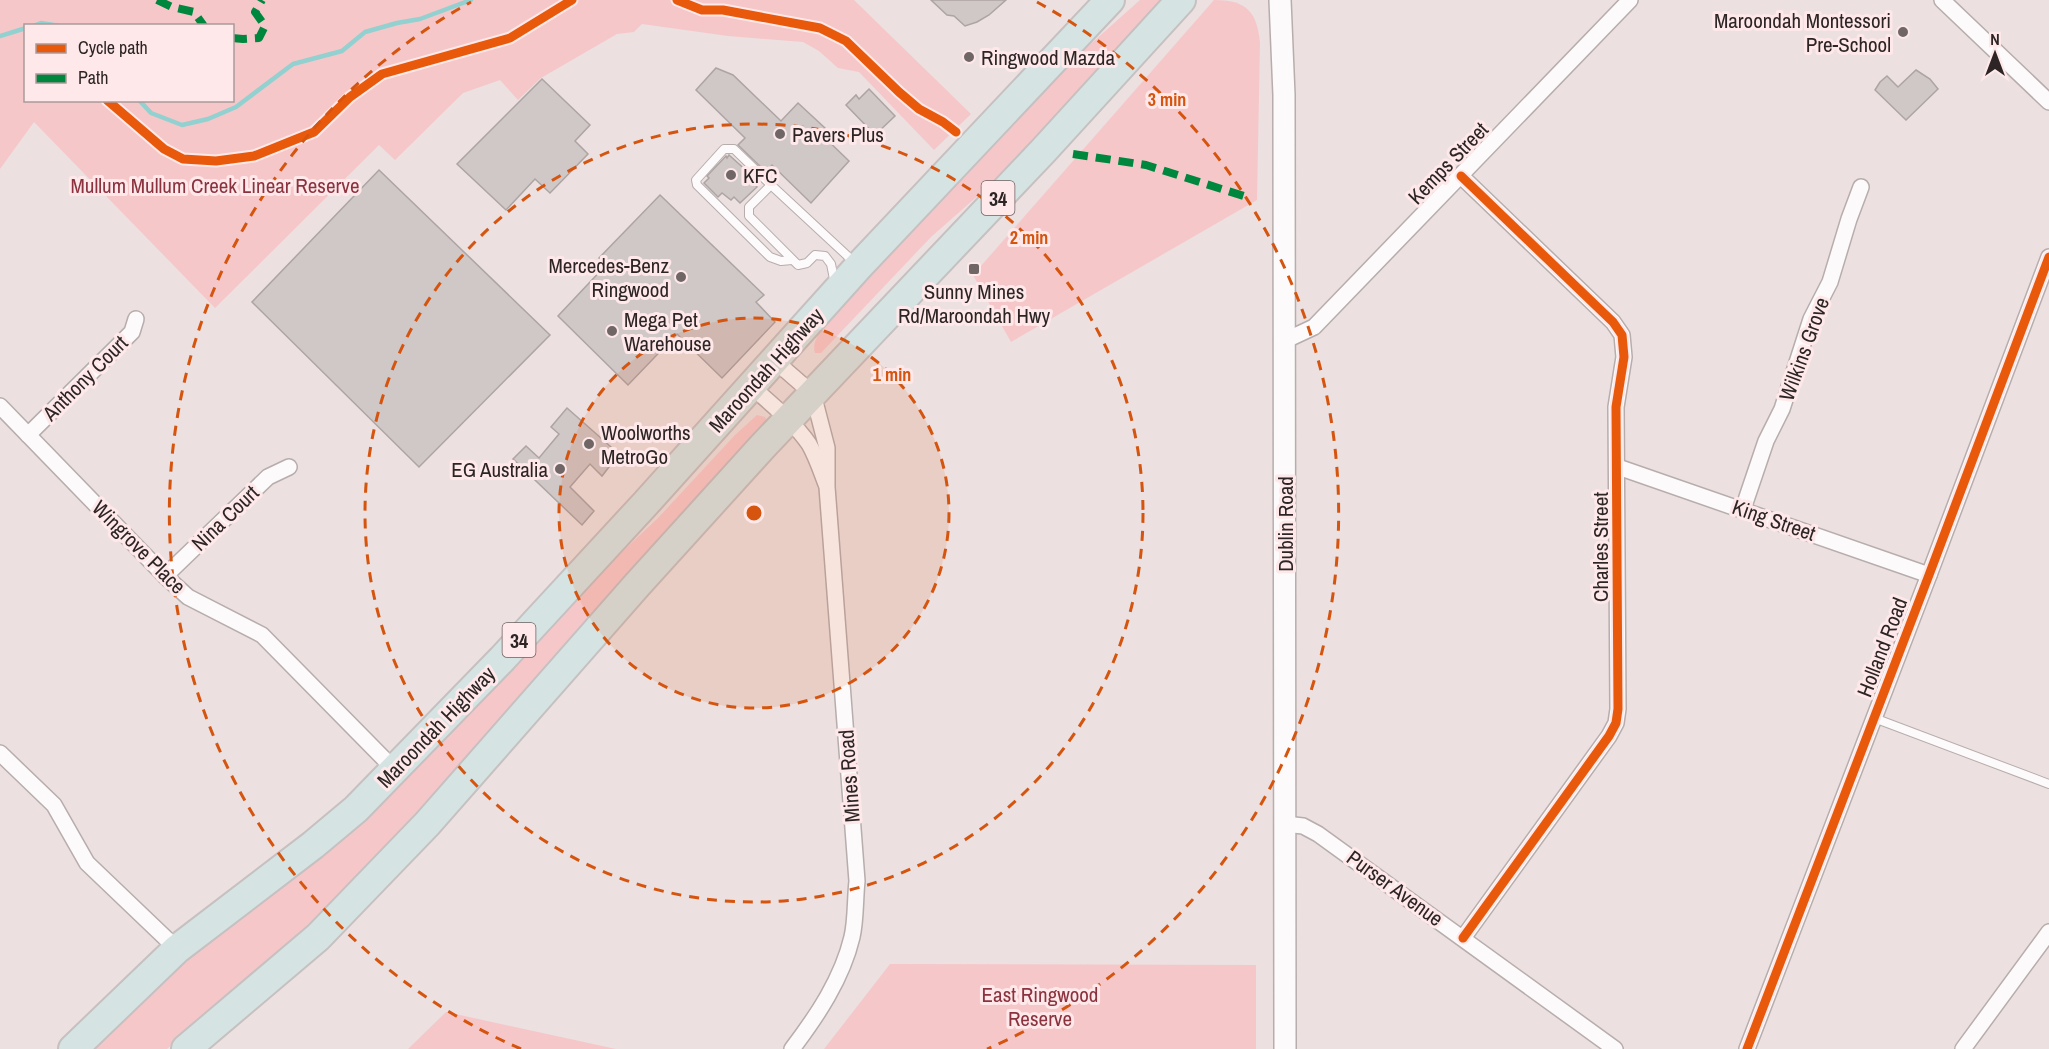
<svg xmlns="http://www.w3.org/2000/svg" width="2049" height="1049" viewBox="0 0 2049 1049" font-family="'Archivo Narrow',sans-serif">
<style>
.green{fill:#f6c7c9;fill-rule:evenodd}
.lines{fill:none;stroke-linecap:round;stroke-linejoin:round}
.stream{stroke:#92d1d0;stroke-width:4.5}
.building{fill:#d0c7c7;stroke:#ada4a4;stroke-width:1.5}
.lane-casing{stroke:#b7adad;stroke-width:10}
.street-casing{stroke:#b7adad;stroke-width:18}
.secondary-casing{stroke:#b7adad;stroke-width:24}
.highway-casing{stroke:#c6c0c0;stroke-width:32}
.lane{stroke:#fcfafa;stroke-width:8}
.street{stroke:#fcfafa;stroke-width:15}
.secondary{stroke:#fcfafa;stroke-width:21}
.highway{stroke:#d5e3e3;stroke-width:28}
.quiet{stroke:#00873e;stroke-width:8;stroke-dasharray:15 8;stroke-linecap:butt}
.cycleway-casing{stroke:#fee8e9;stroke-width:13}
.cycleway{stroke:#e8590c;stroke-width:9}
.ring{fill:none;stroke:#d5540e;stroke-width:3;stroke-dasharray:10 8}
.poi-dot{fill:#706666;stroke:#fee8e9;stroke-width:2}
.labels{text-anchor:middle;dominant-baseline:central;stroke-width:6;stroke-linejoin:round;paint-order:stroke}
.shield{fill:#fee8e9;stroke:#6c6060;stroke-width:1.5}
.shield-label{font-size:20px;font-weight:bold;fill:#2d2525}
.poi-label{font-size:21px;fill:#2d2525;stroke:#fee8e9;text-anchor:start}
.street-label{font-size:21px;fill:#2d2525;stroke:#fee8e9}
.park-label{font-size:21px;fill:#8b323f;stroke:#fee8e9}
.centre{fill:#d5540e;stroke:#fee8e9;stroke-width:3}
.ring-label{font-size:18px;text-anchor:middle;font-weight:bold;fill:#d5540e;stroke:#fee8e9;stroke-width:6;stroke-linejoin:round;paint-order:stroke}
</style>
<rect width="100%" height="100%" fill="#ece0e0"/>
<!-- green -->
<g class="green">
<path d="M0 0H854L971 114 934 150 859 72 838 68 819 51 803 42 728 36 642 24 634 32 617 34 541 78 518 100 500 80 463 93 395 160 379 145 215 308 34 122 0 169ZM26 26H232V100H26Z"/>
<path d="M1140 0H1166L1023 156 931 237 821 353H815C811 342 822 329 829 320L1057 74Z"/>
<path d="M1214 0C1247 0 1257 12 1260 43L1257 200 1011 342 973 275Z"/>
<path d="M757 415 765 417 768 422 648 550 502 721 399 834 307 926 167 1049H91L227 924 658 518 735 435Z"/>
<path d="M890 964 1256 965V1049H824Z"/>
<path d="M446 1012 616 1049H408Z"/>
</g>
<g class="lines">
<!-- stream -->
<g class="stream">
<path d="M33 26 41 23 60 26"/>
<path d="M0 36 26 28"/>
<path d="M139 100 151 113 182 125 208 119 236 107 293 64 342 51 365 32 397 23 420 19 471 0"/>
</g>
</g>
<!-- building -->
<g class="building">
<path d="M931 0H1006L989 15 977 22 965 26 954 16 947 15Z"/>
<path d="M716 68 733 75 781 121 798 103 825 128 820 133 849 161 811 203 772 165 766 172 738 145 745 138 696 90Z"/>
<path d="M1916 70 1930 79 1938 89 1906 120 1875 90 1880 82 1887 76 1898 87Z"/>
<path d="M542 79 590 125 575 141 588 154 550 193 535 179 506 210 457 164Z"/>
<path d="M869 89 895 116 875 135 846 105 856 95 859 99Z"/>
<path d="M729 155 758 181 755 184 757 187 740 203 734 197 731 200 722 193 718 197 704 183 709 178 707 176 726 156 727 158Z"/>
<path d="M379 170 550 335 419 467 252 302Z"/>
<path d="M660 195 764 295 756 302 775 322 722 378 677 334 628 385 558 316 606 265 599 258Z"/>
<path d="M567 408 619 454 602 476 590 464 570 487 594 511 582 525 513 459 526 446 539 458 559 434 551 427Z"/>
</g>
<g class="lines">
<!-- lane casing -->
<g class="lane-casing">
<g id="lane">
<path d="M771 185 734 149H724L696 180 697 185 770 257 781 261 792 260"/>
<path d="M835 284 831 264 825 256 815 255 807 263 798 265 749 216V207L771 185 854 262"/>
<path d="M1874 718 2049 784"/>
</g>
</g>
<!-- street casing -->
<g class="street-casing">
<g id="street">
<path d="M1942 0 2049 102"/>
<path d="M1461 176 1613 322 1622 335 1624 357 1616 407 1618 709 1616 723 1609 736 1463 938"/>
<path d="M1284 341 1314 327 1630 0"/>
<path d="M775 361 813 394 827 448V487L857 881C855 899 856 920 852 937 842 979 817 1016 792 1049"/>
<path d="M751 386C771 404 794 422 809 444 816 456 821 471 826 484"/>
<path d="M0 406 165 576 188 597 262 635 395 770"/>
<path d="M28 435 132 332 136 319"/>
<path d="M1618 467 1929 575"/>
<path d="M1743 509 1766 441 1782 409 1811 319 1830 282 1849 219 1861 187"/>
<path d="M165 576 268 477 289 467"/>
<path d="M0 753 54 805 87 863 177 949"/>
<path d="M1285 824 1303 826 1318 834 1615 1049"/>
<path d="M1747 1049 1929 575 2049 257"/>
<path d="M1963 1049 2049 932"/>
</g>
</g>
<!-- secondary casing -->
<g class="secondary-casing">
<path id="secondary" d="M1280 0 1284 95 1285 1049"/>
</g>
<!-- highway casing -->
<g class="highway-casing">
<g id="highway">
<path d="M73 1049 177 949 313 845 356 809 502 659 646 503 859 266 1110 0"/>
<path d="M186 1049 318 937 427 824 637 585 763 446 1044 150 1181 0"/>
</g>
</g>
<!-- lane -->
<use href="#lane" class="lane"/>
<!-- street -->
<use href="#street" class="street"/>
<!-- secondary -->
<use href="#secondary" class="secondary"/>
<!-- highway -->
<use href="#highway" class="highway"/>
<!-- quiet -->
<g class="quiet">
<path d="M157 0 172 7 194 12 204 26"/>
<path d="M232 38 243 39 259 38 265 26 255 12 262 0"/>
<path d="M1073 154 1146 165 1250 198"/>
</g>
<!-- cycleway casing -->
<g class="cycleway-casing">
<g id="cycleway">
<path d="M677 0 702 10H723L820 28 846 41 899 92 919 109 943 122 956 132"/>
<path d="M107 100 164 149 183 159 216 161 254 156 314 132 350 97 382 74 510 38 572 0"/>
<path d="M1461 176 1613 322 1622 335 1624 357 1616 407 1618 709 1616 723 1609 736 1463 938"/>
<path d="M1747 1049 1929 575 2049 257"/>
</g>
</g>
<!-- cycleway -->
<use href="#cycleway" class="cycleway"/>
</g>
<!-- distance rings -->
<circle cx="754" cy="513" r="195" fill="#d5540e" fill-opacity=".12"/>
<g class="ring">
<circle cx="754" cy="513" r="195"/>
<circle cx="754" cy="513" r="389"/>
<path d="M521 1049A584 584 0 0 1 471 2M1037 2A584 584 0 0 1 987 1049"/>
</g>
<!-- markers -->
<g class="poi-dot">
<circle cx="1903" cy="32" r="6"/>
<circle cx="969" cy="57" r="6"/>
<circle cx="780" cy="134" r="6"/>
<circle cx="731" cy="175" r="6"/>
<rect x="968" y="263" width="12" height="12" rx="3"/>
<circle cx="681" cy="277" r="6"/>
<circle cx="612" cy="331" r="6"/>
<circle cx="589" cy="444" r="6"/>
<circle cx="560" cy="469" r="6"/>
</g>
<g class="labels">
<!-- shield labels -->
<g class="shield">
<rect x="981.5" y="181" width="33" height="34" rx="4.5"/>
<rect x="502.5" y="623" width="33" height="34" rx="4.5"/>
</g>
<g class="shield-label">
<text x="998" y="198">34</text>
<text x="519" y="640">34</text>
</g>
<!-- poi labels -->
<g class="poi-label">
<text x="1891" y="20" text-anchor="end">Maroondah Montessori<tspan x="1891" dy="24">Pre-School</tspan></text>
<text x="981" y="57">Ringwood Mazda</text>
<text x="792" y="134">Pavers Plus</text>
<text x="743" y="175">KFC</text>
<text x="669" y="265" text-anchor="end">Mercedes-Benz<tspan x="669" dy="24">Ringwood</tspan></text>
<text x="974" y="291" text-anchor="middle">Sunny Mines<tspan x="974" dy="24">Rd/Maroondah Hwy</tspan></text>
<text x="624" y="319">Mega Pet<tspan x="624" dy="24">Warehouse</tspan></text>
<text x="601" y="432">Woolworths<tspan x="601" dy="24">MetroGo</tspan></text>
<text x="548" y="469" text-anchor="end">EG Australia</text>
</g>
<!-- street labels -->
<g class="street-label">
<text transform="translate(1448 163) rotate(-46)">Kemps Street</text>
<text transform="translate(1804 349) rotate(-70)">Wilkins Grove</text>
<text transform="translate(766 370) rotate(-48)">Maroondah Highway</text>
<text transform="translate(85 378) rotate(-45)">Anthony Court</text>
<text transform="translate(225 518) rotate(-44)">Nina Court</text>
<text transform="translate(1774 520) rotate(19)">King Street</text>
<text transform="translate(1285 524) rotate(-90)">Dublin Road</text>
<text transform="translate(139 547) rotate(45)">Wingrove Place</text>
<text transform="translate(1600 547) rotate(-90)">Charles Street</text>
<text transform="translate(1882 647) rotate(-69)">Holland Road</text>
<text transform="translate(436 727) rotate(-46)">Maroondah Highway</text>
<text transform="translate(849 776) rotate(-94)">Mines Road</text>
<text transform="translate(1395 888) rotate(36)">Purser Avenue</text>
</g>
<!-- park labels -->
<g class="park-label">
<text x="215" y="185">Mullum Mullum Creek Linear Reserve</text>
<text x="1040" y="994">East Ringwood<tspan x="1040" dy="24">Reserve</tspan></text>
</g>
</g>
<circle cx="754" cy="513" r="9" class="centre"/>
<g class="ring-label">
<text x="1167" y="106">3 min</text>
<text x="1029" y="244">2 min</text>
<text x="892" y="381">1 min</text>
</g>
<!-- legend -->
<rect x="24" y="24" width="210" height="78" fill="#fee8e9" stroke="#aa9a9b" stroke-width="1.5"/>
<rect x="36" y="44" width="30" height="9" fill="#e8590c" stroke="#aa9a9b" stroke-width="1.5"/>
<text x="78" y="54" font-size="18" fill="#2d2525">Cycle path</text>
<rect x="36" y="74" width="30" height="9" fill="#00873e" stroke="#aa9a9b" stroke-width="1.5"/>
<text x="78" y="84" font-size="18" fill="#2d2525">Path</text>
<!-- north arrow -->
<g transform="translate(1995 54)" stroke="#fee8e9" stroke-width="4.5" paint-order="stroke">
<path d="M0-4.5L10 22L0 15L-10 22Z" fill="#2d2525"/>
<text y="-9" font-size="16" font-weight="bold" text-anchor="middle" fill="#2d2525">N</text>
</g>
</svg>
